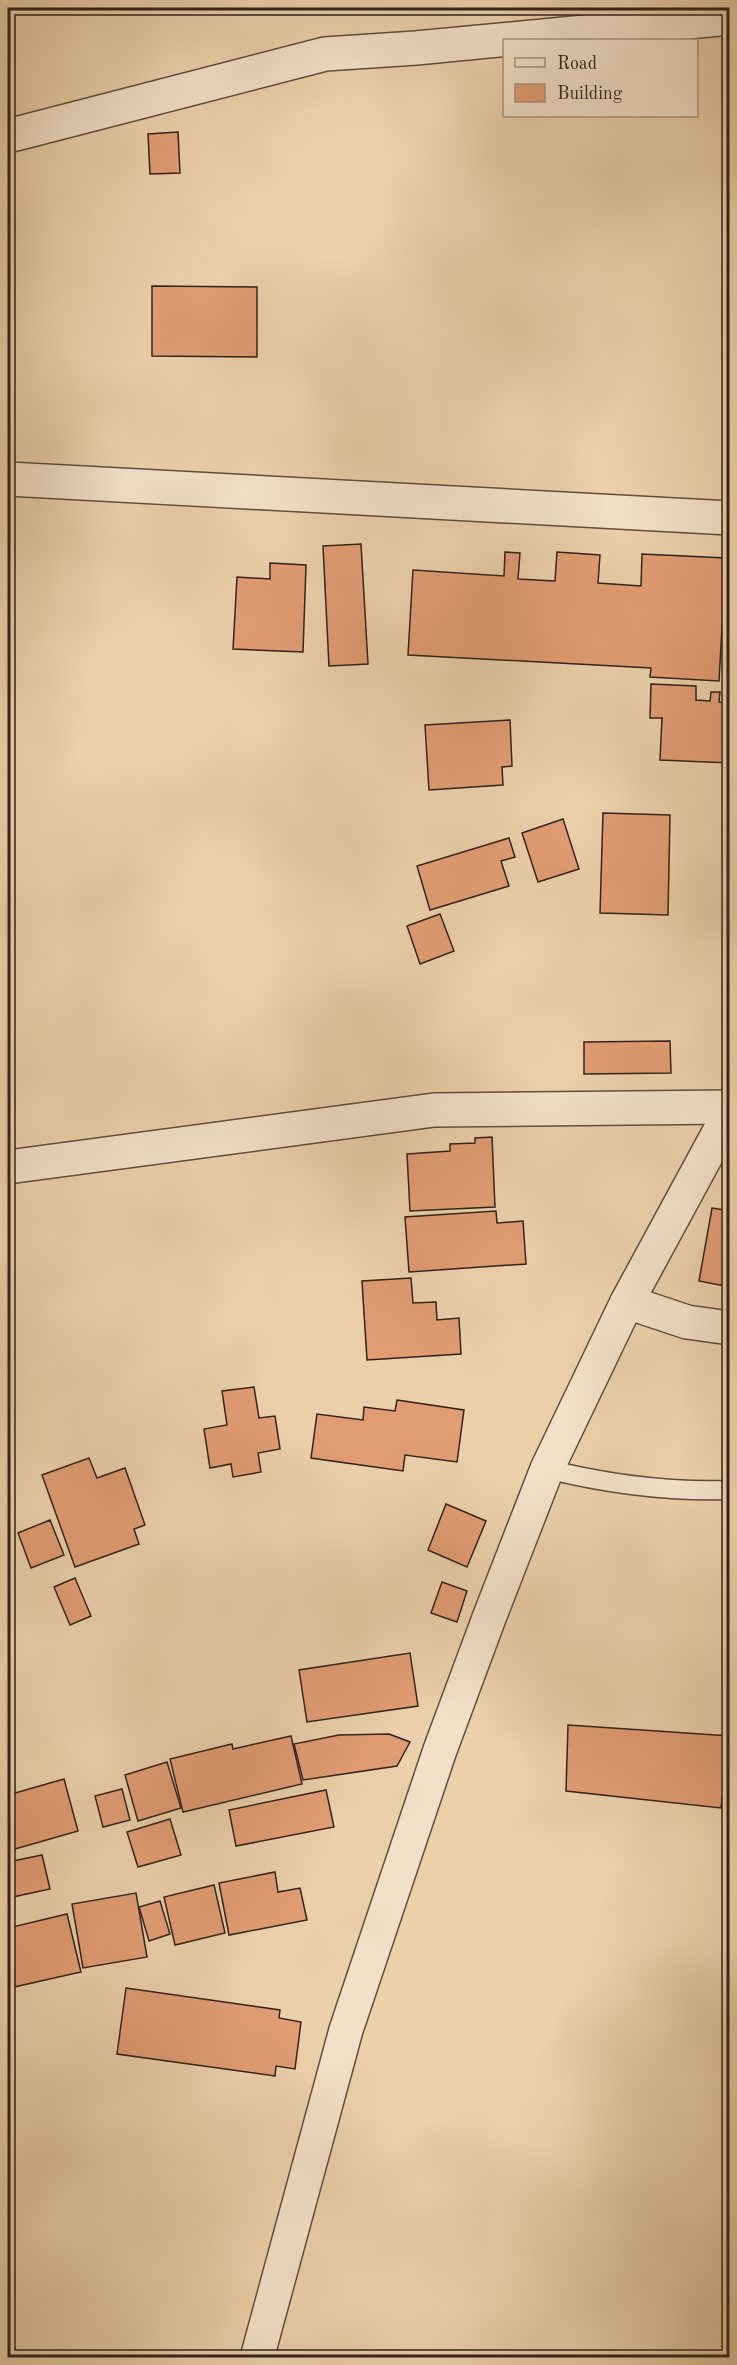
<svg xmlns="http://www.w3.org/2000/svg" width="737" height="2365" viewBox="0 0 737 2365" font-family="'Old Standard TT',serif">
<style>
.building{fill:#e29c74;stroke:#30221b;stroke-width:1.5}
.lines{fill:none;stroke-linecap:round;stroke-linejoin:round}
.service-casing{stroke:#5f4e3f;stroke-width:21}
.minor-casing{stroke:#5f4e3f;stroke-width:36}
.tertiary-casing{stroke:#5f4e3f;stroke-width:36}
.service{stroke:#f2e0c8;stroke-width:18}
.minor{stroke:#f2e0c8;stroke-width:33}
.tertiary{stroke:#f2e0c8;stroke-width:33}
</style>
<rect width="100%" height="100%" fill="#ebd0aa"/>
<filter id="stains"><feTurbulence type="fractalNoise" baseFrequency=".00333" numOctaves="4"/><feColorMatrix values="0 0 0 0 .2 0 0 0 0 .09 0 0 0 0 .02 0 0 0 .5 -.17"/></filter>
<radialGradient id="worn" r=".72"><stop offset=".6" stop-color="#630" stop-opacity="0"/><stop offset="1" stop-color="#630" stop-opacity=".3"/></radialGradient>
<!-- building -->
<g class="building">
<path d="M178 132 180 173 150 174 148 134Z"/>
<path d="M152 286 257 287V357L152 356Z"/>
<path d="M361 544 368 664 329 666 323 546Z"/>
<path d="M505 552 520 553 518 579 555 581 557 552 600 555 598 583 641 586 642 554 726 558 719 681 650 677 651 668 408 655 413 570 504 576Z"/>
<path d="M270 563 306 565 303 652 233 649 237 577 270 579Z"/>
<path d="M651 684 696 686V700L710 701 711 692H720L719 702 730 703V763L660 760 662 718H650Z"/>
<path d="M510 720 512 766 502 767 503 785 429 790 425 725Z"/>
<path d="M603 813 670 815 668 915 600 913Z"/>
<path d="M563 819 579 869 538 882 522 833Z"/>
<path d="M509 838 515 857 501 861 509 886 430 910 417 866Z"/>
<path d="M440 914 454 951 420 964 407 926Z"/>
<path d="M670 1041 671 1073 584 1074V1042Z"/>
<path d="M492 1137 495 1207 410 1211 407 1154 450 1151V1144L475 1143V1138Z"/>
<path d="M712 1208 730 1211V1287L699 1281Z"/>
<path d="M496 1211 497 1223 523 1221 526 1264 409 1272 405 1217Z"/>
<path d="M411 1278 413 1303 436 1302 437 1320 459 1318 461 1354 367 1360 362 1281Z"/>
<path d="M254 1387 259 1418 275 1416 280 1449 258 1453 261 1472 233 1477 231 1464 210 1468 204 1429 227 1425 222 1391Z"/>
<path d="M397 1400 464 1410 457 1462 405 1455 403 1471 311 1458 317 1414 363 1420 364 1407 395 1411Z"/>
<path d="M89 1458 97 1478 125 1468 145 1525 134 1529 139 1544 75 1567 42 1475Z"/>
<path d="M446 1504 486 1521 467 1567 428 1550Z"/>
<path d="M50 1520 64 1555 31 1568 18 1533Z"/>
<path d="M75 1578 91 1616 70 1625 54 1587Z"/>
<path d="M442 1582 467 1591 457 1622 431 1613Z"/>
<path d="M410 1653 418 1706 307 1722 299 1670Z"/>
<path d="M568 1725 730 1736 721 1808 566 1791Z"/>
<path d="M389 1734 410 1742 397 1766 303 1780 294 1744 339 1735Z"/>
<path d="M291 1736 302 1784 183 1812 170 1759 232 1744 233 1749Z"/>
<path d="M167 1762 181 1808 138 1821 125 1775Z"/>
<path d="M64 1779 78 1831 8 1851V1795Z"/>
<path d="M122 1789 130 1820 103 1827 95 1796Z"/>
<path d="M326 1790 334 1827 236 1846 229 1810Z"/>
<path d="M170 1819 181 1855 138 1867 127 1832Z"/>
<path d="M42 1855 50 1889 8 1898V1862Z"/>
<path d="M275 1872 278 1892 300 1888 307 1920 229 1935 219 1883Z"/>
<path d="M214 1885 225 1933 175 1945 164 1897Z"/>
<path d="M136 1893 147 1957 83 1968 72 1904Z"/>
<path d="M160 1901 170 1934 149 1941 139 1907Z"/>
<path d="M67 1914 81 1972 14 1987 8 1961V1928Z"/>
<path d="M126 1988 280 2010 279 2018 301 2022 295 2069 276 2066 275 2076 117 2054Z"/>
</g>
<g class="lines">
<!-- service casing -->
<g class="service-casing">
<path id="service" d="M547 1469C607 1484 667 1492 730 1490"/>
</g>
<!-- minor casing -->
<g class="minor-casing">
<g id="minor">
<path d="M8 136 325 54 416 48 730 18"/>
<path d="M8 479 730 518"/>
<path d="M8 1167 434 1110 730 1107"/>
<path d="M627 1302 687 1322 730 1328"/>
</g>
</g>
<!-- tertiary casing -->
<g class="tertiary-casing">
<path id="tertiary" d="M257 2358 346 2030 440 1750 489 1618 547 1469 627 1302 730 1112"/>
</g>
<!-- service -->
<use href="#service" class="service"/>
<!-- minor -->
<use href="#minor" class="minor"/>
<!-- tertiary -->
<use href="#tertiary" class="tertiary"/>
</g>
<!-- margin -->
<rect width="737" height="2365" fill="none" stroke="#ebd0aa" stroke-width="30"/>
<rect x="9" y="9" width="719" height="2347" fill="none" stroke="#30221b" stroke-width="3"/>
<rect x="15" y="15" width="707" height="2335" fill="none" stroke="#30221b" stroke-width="1.5"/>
<!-- legend -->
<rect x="503" y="39" width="195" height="78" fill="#f2e0c8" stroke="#a49483" stroke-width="1.5"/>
<rect x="515" y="58" width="30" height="9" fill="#f2e0c8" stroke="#a49483" stroke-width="1.5"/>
<text x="557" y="69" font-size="18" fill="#30221b">Road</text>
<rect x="515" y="84" width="30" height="18" fill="#e29c74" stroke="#a49483" stroke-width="1.5"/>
<text x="557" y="99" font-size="18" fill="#30221b">Building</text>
<rect width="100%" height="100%" filter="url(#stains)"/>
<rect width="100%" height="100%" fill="url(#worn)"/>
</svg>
